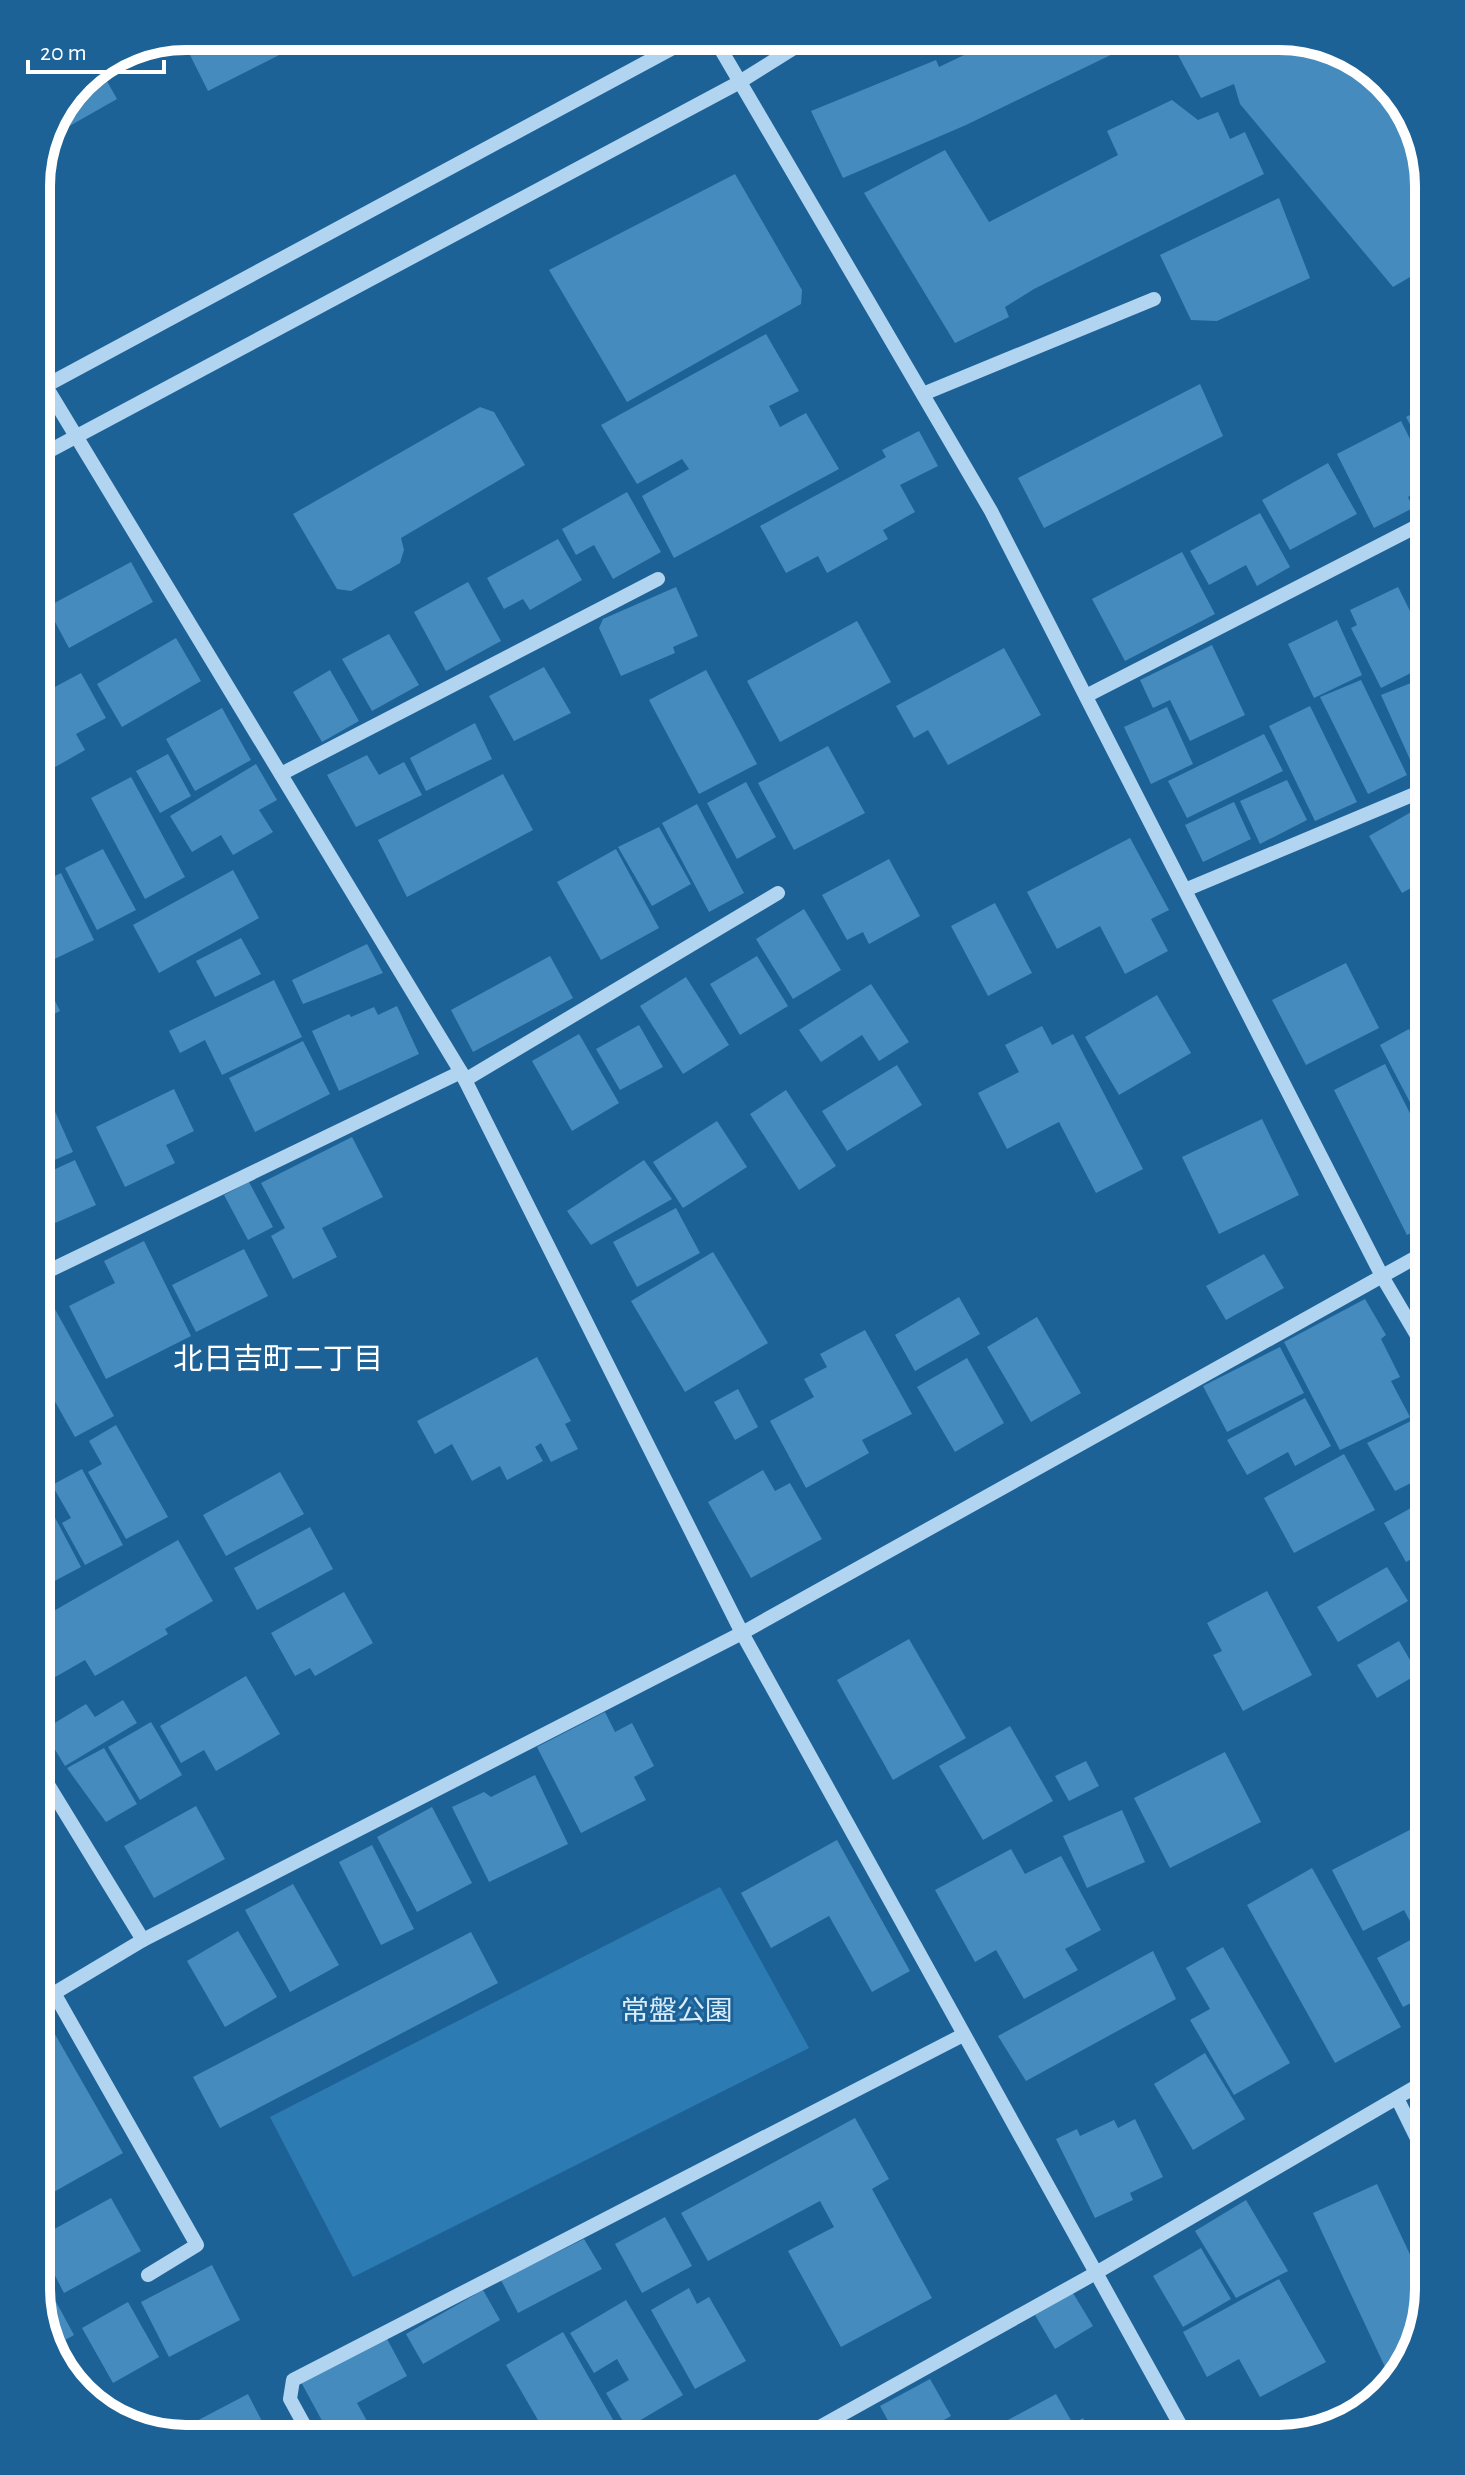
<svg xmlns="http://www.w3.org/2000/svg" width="1465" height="2475" viewBox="0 0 1465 2475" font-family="'Alegreya Sans','Noto Sans JP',sans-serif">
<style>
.green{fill:#2d7bb3}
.building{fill:#458bbe}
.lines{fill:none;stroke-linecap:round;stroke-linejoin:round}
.minor{stroke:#b1d5f0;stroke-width:14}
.labels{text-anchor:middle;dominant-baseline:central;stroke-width:6;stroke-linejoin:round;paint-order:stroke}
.park-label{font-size:28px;fill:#d8ecfb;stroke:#1d6297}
.neighbourhood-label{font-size:30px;fill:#fff;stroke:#1d6297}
.rim{fill:none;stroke:#fff;stroke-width:10}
</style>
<rect width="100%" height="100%" fill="#1d6297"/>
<!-- green -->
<path class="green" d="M720 1887 809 2048 353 2277 270 2117Z"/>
<!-- building -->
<g class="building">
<path d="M186 36H317L208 91 181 37Z"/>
<path d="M1004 36H1150L966 125 843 178 811 111 936 60 939 67Z"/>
<path d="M1168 36H1289L1362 62 1414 120 1429 187V266L1393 287 1240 104 1234 84 1201 98Z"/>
<path d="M99 67 117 99 66 128 62 121 80 80Z"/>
<path d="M1172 100 1198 120 1218 112 1230 139 1245 132 1264 174 1034 289 1005 307 1009 317 955 343 864 193 945 150 989 222 1118 155 1107 131Z"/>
<path d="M735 174 802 290 801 304 627 402 549 270Z"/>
<path d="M1279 198 1310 278 1217 321 1191 320 1160 255Z"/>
<path d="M766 334 799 391 769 406 780 427 806 413 839 469 674 558 642 496 689 469 682 459 637 484 601 425Z"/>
<path d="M1200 384 1223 436 1044 528 1018 478Z"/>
<path d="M1429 405V460L1406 417Z"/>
<path d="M480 407 494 412 525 465 401 538 404 550 400 563 351 591 337 589 293 514Z"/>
<path d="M1401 421 1429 477V486L1408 497 1413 508 1374 528 1337 454Z"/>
<path d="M919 431 938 466 900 485 915 512 883 530 888 539 827 573 818 556 786 573 760 526 886 457 882 450Z"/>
<path d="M1328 463 1357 514 1290 550 1262 500Z"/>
<path d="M627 492 661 552 613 579 594 545 576 555 562 529Z"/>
<path d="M1260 513 1290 567 1257 586 1246 565 1209 585 1190 551Z"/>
<path d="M558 539 582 580 530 610 523 599 504 609 487 578Z"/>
<path d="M1182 552 1215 614 1125 661 1092 599Z"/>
<path d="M131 562 153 602 69 648 47 607Z"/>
<path d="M468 582 501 641 446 671 414 612Z"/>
<path d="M676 587 698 636 673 647 675 653 621 676 599 628 603 619Z"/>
<path d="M1398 587 1429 649V664L1381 688 1351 628 1357 625 1350 610Z"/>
<path d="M1337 620 1362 675 1314 698 1288 644Z"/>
<path d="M857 621 891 682 780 742 747 681Z"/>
<path d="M36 624 54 657 36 667Z"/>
<path d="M389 634 419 685 372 711 342 659Z"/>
<path d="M176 638 201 681 122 727 97 684Z"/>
<path d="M1212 645 1245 715 1190 741 1170 700 1153 708 1140 680Z"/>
<path d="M1004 648 1041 715 948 765 928 730 914 738 896 706Z"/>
<path d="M544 667 571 713 514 741 489 696Z"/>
<path d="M330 670 359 721 322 742 293 692Z"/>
<path d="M706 670 757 764 699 794 649 700Z"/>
<path d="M81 673 106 718 76 734 85 750 43 774 36 762V697Z"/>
<path d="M1361 680 1407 775 1368 794 1320 697Z"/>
<path d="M1411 683 1429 722V770L1417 775 1381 695Z"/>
<path d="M1310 706 1357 802 1315 821 1269 726Z"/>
<path d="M1167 707 1193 764 1151 784 1124 727Z"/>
<path d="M222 708 251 760 195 791 166 739Z"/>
<path d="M475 723 492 759 426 791 410 758Z"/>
<path d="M1264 734 1283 771 1187 818 1168 781Z"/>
<path d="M828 746 865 813 794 850 758 783Z"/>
<path d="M168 754 191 796 160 813 136 771Z"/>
<path d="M367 755 379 775 404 762 422 795 356 827 327 775Z"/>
<path d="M256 764 277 800 259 810 273 832 233 855 221 835 192 852 170 816Z"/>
<path d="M503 774 533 830 407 897 378 840Z"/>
<path d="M131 777 185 877 145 899 91 798Z"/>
<path d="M1287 780 1307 820 1260 844 1240 801Z"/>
<path d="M746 782 776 837 737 859 707 803Z"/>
<path d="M1234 802 1251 839 1203 862 1185 825Z"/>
<path d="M1429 802V878L1402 893 1369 836Z"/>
<path d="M697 804 744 893 709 912 662 823Z"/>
<path d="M659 827 691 884 652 906 618 847Z"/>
<path d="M1130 838 1169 910 1151 919 1168 951 1125 974 1100 926 1057 949 1027 892Z"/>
<path d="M103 849 136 910 97 930 65 868Z"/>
<path d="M616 849 659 928 601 960 557 882Z"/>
<path d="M889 859 920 916 869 944 863 932 847 940 822 895Z"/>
<path d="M233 870 259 918 159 973 133 925Z"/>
<path d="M61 873 94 940 38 967 60 1011 36 1023V885Z"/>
<path d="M995 903 1032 973 988 996 951 926Z"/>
<path d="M804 909 841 970 793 999 756 939Z"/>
<path d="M241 938 261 974 215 997 196 961Z"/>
<path d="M367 944 383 973 303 1004 292 980Z"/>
<path d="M550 956 573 998 473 1052 451 1010Z"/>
<path d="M757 956 788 1006 740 1035 710 984Z"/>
<path d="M1346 963 1379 1028 1306 1065 1272 1000Z"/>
<path d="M686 977 729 1045 683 1074 640 1006Z"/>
<path d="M274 980 302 1037 222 1075 205 1040 180 1053 169 1031Z"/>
<path d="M871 984 909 1042 879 1061 862 1035 821 1062 799 1030Z"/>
<path d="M1157 995 1191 1053 1119 1095 1085 1037Z"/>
<path d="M397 1006 419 1054 339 1091 312 1031 349 1014 351 1017 374 1007 378 1015Z"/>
<path d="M639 1025 663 1067 620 1090 596 1049Z"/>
<path d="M1042 1026 1052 1045 1073 1034 1143 1169 1096 1193 1059 1122 1007 1149 978 1093 1019 1072 1005 1045Z"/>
<path d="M1409 1029 1419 1050 1429 1044V1130L1425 1131 1380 1045Z"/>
<path d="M579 1034 619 1103 572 1131 532 1061Z"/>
<path d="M303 1041 330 1094 255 1132 229 1078Z"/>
<path d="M1385 1064 1424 1141 1429 1138V1225L1407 1235 1334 1090Z"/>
<path d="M897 1065 922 1105 847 1151 822 1111Z"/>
<path d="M174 1089 194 1131 166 1145 175 1163 125 1187 96 1127Z"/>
<path d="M786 1090 836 1166 799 1190 750 1114Z"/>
<path d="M53 1107 73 1152 36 1168V1115Z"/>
<path d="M1262 1119 1299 1195 1219 1234 1182 1157Z"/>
<path d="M717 1121 747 1167 683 1208 653 1162Z"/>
<path d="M352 1137 383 1197 322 1228 337 1257 293 1279 271 1236 285 1228 261 1183Z"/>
<path d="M75 1160 96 1205 37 1231 36 1178Z"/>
<path d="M644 1160 672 1199 591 1245 567 1211Z"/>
<path d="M249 1182 273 1227 248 1240 224 1195Z"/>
<path d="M676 1208 700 1253 637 1287 613 1242Z"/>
<path d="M144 1241 191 1336 106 1379 69 1306 115 1283 104 1261Z"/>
<path d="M244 1249 268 1296 196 1332 172 1285Z"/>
<path d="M713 1252 768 1343 685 1392 631 1301Z"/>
<path d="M1264 1254 1284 1288 1226 1320 1206 1286Z"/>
<path d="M41 1284 114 1416 75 1437 36 1368V1287Z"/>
<path d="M959 1297 980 1334 915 1371 895 1335Z"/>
<path d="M1365 1299 1386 1335 1381 1339 1400 1377 1391 1381 1410 1417 1340 1450 1284 1342Z"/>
<path d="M1037 1317 1081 1393 1031 1422 987 1347Z"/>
<path d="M865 1330 912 1414 862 1440 869 1453 806 1488 770 1421 814 1397 804 1379 827 1367 820 1354Z"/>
<path d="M1280 1347 1304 1393 1227 1432 1203 1386Z"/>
<path d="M537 1357 571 1421 565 1424 578 1449 551 1462 541 1443 535 1447 543 1461 507 1480 500 1466 472 1481 452 1444 435 1454 417 1421Z"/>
<path d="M967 1358 1004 1423 955 1452 917 1387Z"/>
<path d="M738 1389 758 1427 735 1440 714 1402Z"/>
<path d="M1305 1398 1331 1446 1295 1466 1288 1452 1247 1475 1227 1440Z"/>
<path d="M1423 1415 1429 1424V1474L1395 1491 1367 1443Z"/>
<path d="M116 1425 168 1517 126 1539 88 1472 102 1464 89 1441Z"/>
<path d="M1344 1454 1375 1510 1294 1553 1264 1498Z"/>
<path d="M82 1469 123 1545 85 1565 62 1523 71 1518 52 1485Z"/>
<path d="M763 1470 775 1491 790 1483 822 1539 751 1578 708 1502Z"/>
<path d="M280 1472 304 1514 226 1556 203 1515Z"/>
<path d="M1429 1498V1549L1406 1562 1384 1523Z"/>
<path d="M51 1510 81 1567 47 1585 36 1565V1517Z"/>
<path d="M310 1527 333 1569 257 1610 234 1568Z"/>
<path d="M178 1540 213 1601 165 1629 168 1634 95 1676 85 1660 36 1688V1621Z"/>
<path d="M1387 1567 1408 1601 1338 1642 1317 1607Z"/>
<path d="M1267 1591 1312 1675 1243 1711 1213 1655 1222 1651 1207 1623Z"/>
<path d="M344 1592 373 1643 315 1676 310 1668 295 1676 271 1633Z"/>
<path d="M1429 1605V1632L1418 1611Z"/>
<path d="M909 1639 966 1738 893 1780 837 1680Z"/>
<path d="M1399 1641 1418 1674 1377 1698 1357 1665Z"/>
<path d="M246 1676 280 1734 216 1771 204 1750 181 1763 160 1726Z"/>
<path d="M123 1700 137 1723 65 1766 43 1730 86 1704 95 1717Z"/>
<path d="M605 1712 615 1732 632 1723 654 1766 634 1777 646 1800 581 1833 537 1747Z"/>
<path d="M151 1722 182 1775 140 1800 108 1747Z"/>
<path d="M1010 1726 1053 1801 983 1840 939 1766Z"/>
<path d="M104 1748 137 1804 106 1822 67 1768Z"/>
<path d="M1225 1752 1261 1822 1170 1868 1134 1798Z"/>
<path d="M1086 1761 1099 1786 1069 1801 1055 1776Z"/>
<path d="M535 1775 568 1844 489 1882 452 1807 484 1792 491 1797Z"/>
<path d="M196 1806 225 1859 154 1898 124 1846Z"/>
<path d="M432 1807 472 1883 417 1912 377 1837Z"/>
<path d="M1122 1810 1145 1862 1087 1888 1063 1836Z"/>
<path d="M1429 1820V1994L1403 2007 1377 1958 1418 1936 1404 1910 1363 1931 1332 1870Z"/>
<path d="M837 1840 910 1971 872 1992 829 1916 771 1948 741 1893Z"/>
<path d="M372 1845 414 1929 381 1945 339 1862Z"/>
<path d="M1011 1849 1025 1874 1061 1856 1101 1930 1065 1949 1078 1970 1024 1999 996 1950 975 1962 935 1890Z"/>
<path d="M1312 1868 1401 2027 1335 2063 1247 1905Z"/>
<path d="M293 1884 339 1965 290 1992 245 1910Z"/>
<path d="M238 1931 277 1997 225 2027 187 1961Z"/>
<path d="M471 1932 498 1983 220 2128 193 2077Z"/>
<path d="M1223 1947 1290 2063 1234 2095 1190 2020 1210 2009 1186 1968Z"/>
<path d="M1153 1951 1176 1999 1026 2081 998 2036Z"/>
<path d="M48 2022 123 2153 36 2202V2029Z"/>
<path d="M1205 2053 1245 2119 1193 2150 1154 2084Z"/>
<path d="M855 2118 889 2179 872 2189 932 2298 841 2347 788 2251 834 2227 820 2201 708 2261 681 2213Z"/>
<path d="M1135 2119 1163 2177 1130 2193 1133 2200 1095 2218 1056 2139 1077 2129 1080 2136 1114 2120 1118 2128Z"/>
<path d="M1377 2184 1428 2293 1404 2372 1392 2382 1313 2213Z"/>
<path d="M111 2198 141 2251 64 2293 36 2239Z"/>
<path d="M1246 2200 1288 2271 1236 2298 1195 2231Z"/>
<path d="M665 2217 692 2266 642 2293 615 2244Z"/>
<path d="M584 2239 602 2269 518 2313 501 2280Z"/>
<path d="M1201 2248 1231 2299 1183 2327 1153 2276Z"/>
<path d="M212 2265 240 2320 169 2357 141 2302Z"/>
<path d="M1279 2279 1326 2362 1260 2397 1239 2359 1207 2377 1183 2332Z"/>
<path d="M689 2288 697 2304 709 2297 746 2361 695 2389 651 2310Z"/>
<path d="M483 2290 500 2320 423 2364 406 2334Z"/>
<path d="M1073 2293 1093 2326 1055 2349 1035 2315Z"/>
<path d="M55 2300 74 2335 56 2345 73 2379 51 2355 40 2307Z"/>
<path d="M626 2300 683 2395 627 2428 606 2393 629 2380 617 2359 594 2373 570 2333Z"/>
<path d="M128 2302 159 2357 113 2383 82 2328Z"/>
<path d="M563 2332 624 2439H549L506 2365Z"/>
<path d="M386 2337 407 2376 357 2403 372 2430 355 2439H332L301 2382Z"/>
<path d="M930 2379 951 2416 910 2439H898L880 2406Z"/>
<path d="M248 2394 271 2439 168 2436Z"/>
<path d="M1056 2394 1073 2424 1083 2418 1094 2439H973Z"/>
</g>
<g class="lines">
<!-- minor -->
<g class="minor">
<path d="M713 36 991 511 1383 1278 1429 1356"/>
<path d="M36 370 461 1072 742 1633 1188 2439"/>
<path d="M36 391 695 36"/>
<path d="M923 394 1154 299"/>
<path d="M36 458 738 83 813 36"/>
<path d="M1086 696 1429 520"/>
<path d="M281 774 658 579"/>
<path d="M1185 890 1429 788"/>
<path d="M465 1080 778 893"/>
<path d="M36 1277 461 1072"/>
<path d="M36 1765 143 1940"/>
<path d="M54 1993 197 2245 148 2275"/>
<path d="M36 2004 143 1940 742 1633 1429 1250"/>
<path d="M1397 2098 1429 2163"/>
<path d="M312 2439 290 2399 293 2380 963 2035"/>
<path d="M798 2439 1094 2274 1429 2079"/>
</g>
</g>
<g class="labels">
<!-- park labels -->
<g class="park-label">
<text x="677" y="2012">常盤公園</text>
</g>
<!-- neighbourhood labels -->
<g class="neighbourhood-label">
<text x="278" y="1360">北日吉町二丁目</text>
</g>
</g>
<!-- crop -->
<path d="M0 0H1465V2475H0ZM186 50H1279A136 136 0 0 1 1415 186V2289A136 136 0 0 1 1279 2425H186A136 136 0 0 1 50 2289V186A136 136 0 0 1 186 50Z" fill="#1d6297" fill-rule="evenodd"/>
<path class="rim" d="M186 50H1279A136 136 0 0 1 1415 186V2289A136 136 0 0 1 1279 2425H186A136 136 0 0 1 50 2289V186A136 136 0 0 1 186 50Z"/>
<!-- scale -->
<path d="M28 60v12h136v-12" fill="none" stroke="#ffffff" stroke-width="4"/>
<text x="40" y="60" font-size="24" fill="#ffffff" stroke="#1d6297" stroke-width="6" paint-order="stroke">20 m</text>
</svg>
